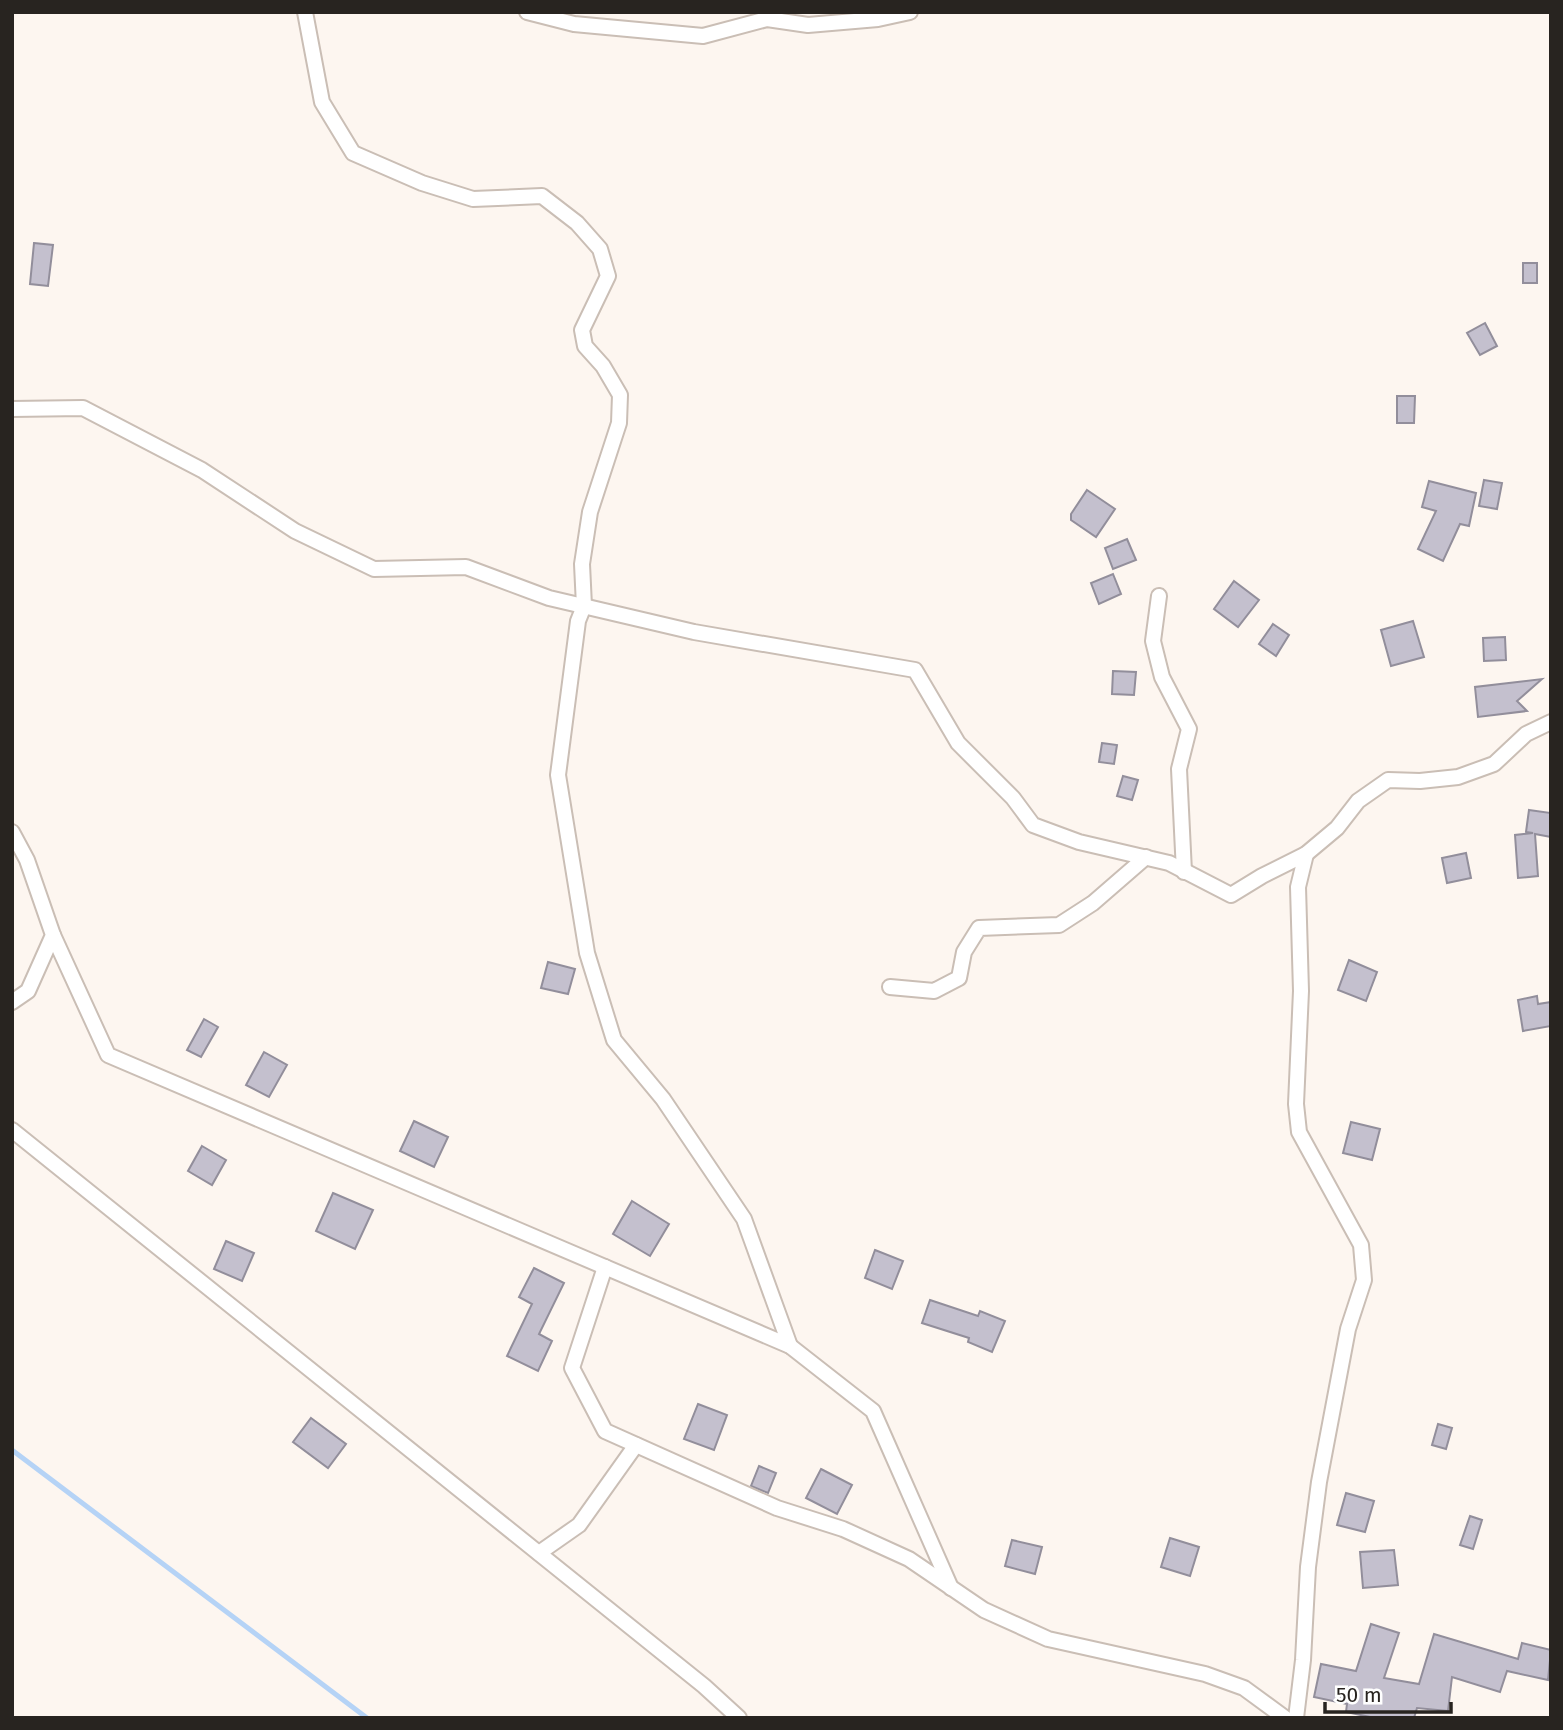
<svg xmlns="http://www.w3.org/2000/svg" width="1563" height="1730" viewBox="0 0 1563 1730" font-family="'Fira Sans',sans-serif">
<style>
.lines{fill:none;stroke-linecap:round;stroke-linejoin:round}
.stream{stroke:#b5d3f6;stroke-width:5}
.building{fill:#c4c0ce;stroke:#928e9b;stroke-width:2}
.street-casing{stroke:#cabeb5;stroke-width:18}
.street{stroke:#fff;stroke-width:14}
</style>
<rect width="100%" height="100%" fill="#fdf6f0"/>
<g class="lines">
<!-- stream -->
<path class="stream" d="M12 1450 367 1718"/>
</g>
<!-- building -->
<g class="building">
<path d="M34 243 53 245 48 286 30 284Z"/>
<rect x="1523" y="263" width="14" height="20"/>
<path d="M1485 323 1497 346 1480 355 1467 333Z"/>
<path d="M1397 396H1415L1414 423H1397Z"/>
<path d="M1484 480 1502 483 1497 509 1479 506Z"/>
<path d="M1429 481 1476 493 1469 526 1460 524 1443 561 1418 549 1436 511 1422 507Z"/>
<path d="M1087 490 1115 509 1096 537 1071 520V514Z"/>
<path d="M1127 539 1136 560 1113 569 1105 548Z"/>
<path d="M1113 574 1121 594 1099 604 1091 583Z"/>
<path d="M1234 581 1259 600 1238 627 1214 609Z"/>
<path d="M1413 621 1424 657 1391 666 1381 630Z"/>
<path d="M1273 624 1289 635 1276 656 1259 644Z"/>
<path d="M1505 637 1506 660 1484 661 1483 638Z"/>
<path d="M1113 671 1136 672 1134 695 1112 694Z"/>
<path d="M1542 679 1517 701 1527 711 1478 717 1475 687Z"/>
<path d="M1102 743 1117 745 1114 764 1099 762Z"/>
<path d="M1123 776 1138 780 1132 800 1117 796Z"/>
<path d="M1529 810 1551 813V837L1535 834 1538 876 1518 878 1515 835 1533 833 1526 832Z"/>
<path d="M1466 853 1471 878 1447 883 1442 858Z"/>
<path d="M1349 960 1377 972 1366 1001 1338 990Z"/>
<path d="M548 962 575 969 568 994 541 988Z"/>
<path d="M1537 996 1538 1004 1551 1002V1026L1523 1031 1518 1000Z"/>
<path d="M204 1019 218 1027 201 1057 187 1050Z"/>
<path d="M264 1052 287 1065 269 1097 246 1085Z"/>
<path d="M414 1121 448 1137 434 1167 400 1151Z"/>
<path d="M1351 1122 1380 1129 1372 1160 1343 1153Z"/>
<path d="M202 1146 226 1160 212 1185 188 1171Z"/>
<path d="M333 1193 373 1210 355 1249 316 1231Z"/>
<path d="M632 1201 669 1224 650 1256 613 1234Z"/>
<path d="M226 1241 254 1253 242 1281 214 1269Z"/>
<path d="M875 1250 903 1261 892 1289 865 1278Z"/>
<path d="M534 1268 564 1283 539 1334 552 1341 538 1371 507 1356 532 1304 519 1297Z"/>
<path d="M930 1300 978 1316 980 1311 1005 1321 992 1352 968 1342 969 1338 922 1323Z"/>
<path d="M698 1404 727 1415 714 1450 684 1439Z"/>
<path d="M311 1418 346 1444 328 1468 293 1442Z"/>
<path d="M1438 1424 1452 1428 1446 1449 1432 1445Z"/>
<path d="M759 1466 776 1473 768 1493 751 1486Z"/>
<path d="M821 1469 852 1485 837 1514 806 1498Z"/>
<path d="M1346 1493 1374 1501 1365 1532 1337 1525Z"/>
<path d="M1470 1516 1482 1520 1473 1549 1460 1545Z"/>
<path d="M1170 1538 1199 1547 1190 1576 1161 1567Z"/>
<path d="M1012 1540 1042 1547 1035 1574 1005 1566Z"/>
<path d="M1394 1550 1398 1585 1363 1588 1360 1552Z"/>
<path d="M1371 1624 1399 1633 1384 1678 1419 1684 1434 1634 1518 1659 1522 1643 1551 1650 1548 1680 1507 1671 1500 1692 1452 1677 1448 1711 1417 1708 1414 1718H1375L1346 1712 1347 1704 1314 1697 1321 1664 1356 1671Z"/>
</g>
<g class="lines">
<!-- street casing -->
<g class="street-casing">
<g id="street">
<path d="M305 12 322 102 353 153 422 183 473 199 542 196 577 223 600 249 608 276 582 330 585 346 603 366 620 395 619 423 590 512 582 564 584 606 578 621 558 775 587 953 614 1040 663 1099 744 1219 790 1346"/>
<path d="M527 12 574 24 703 36 767 19 808 25 878 19 910 12"/>
<path d="M12 409 83 408 202 470 295 531 374 569 466 567 549 598 694 632 915 670 958 743 1013 798 1033 825 1079 842 1169 863 1231 895 1262 876 1306 854 1337 828 1358 801 1388 780 1420 781 1458 777 1494 764 1526 734 1551 722"/>
<path d="M1159 596 1153 641 1162 677 1189 729 1179 769 1184 872"/>
<path d="M12 832 27 860 53 935 28 991 12 1002"/>
<path d="M53 935 108 1055 790 1346 873 1411 951 1588"/>
<path d="M890 987 934 991 959 978 964 952 979 928 1059 925 1093 903 1146 857"/>
<path d="M12 1130 704 1686 739 1718"/>
<path d="M605 1267 572 1368 605 1431 777 1508 843 1529 909 1559 984 1610 1048 1639 1205 1674 1244 1688 1285 1718"/>
<path d="M539 1553 579 1525 636 1445"/>
<path d="M1296 1718 1303 1660 1308 1567 1319 1482 1348 1329 1364 1280 1361 1245 1299 1132 1296 1104 1301 991 1298 887 1306 854"/>
</g>
</g>
<!-- street -->
<use href="#street" class="street"/>
</g>
<!-- border -->
<rect width="1563" height="1730" fill="none" stroke="#282420" stroke-width="28"/>
<!-- scale -->
<path d="M1325 1702v10h126v-10" fill="none" stroke="#282420" stroke-width="3.5"/>
<text x="1336" y="1702" font-size="21" fill="#282420" stroke="#ffffff" stroke-width="5" paint-order="stroke">50 m</text>
</svg>
